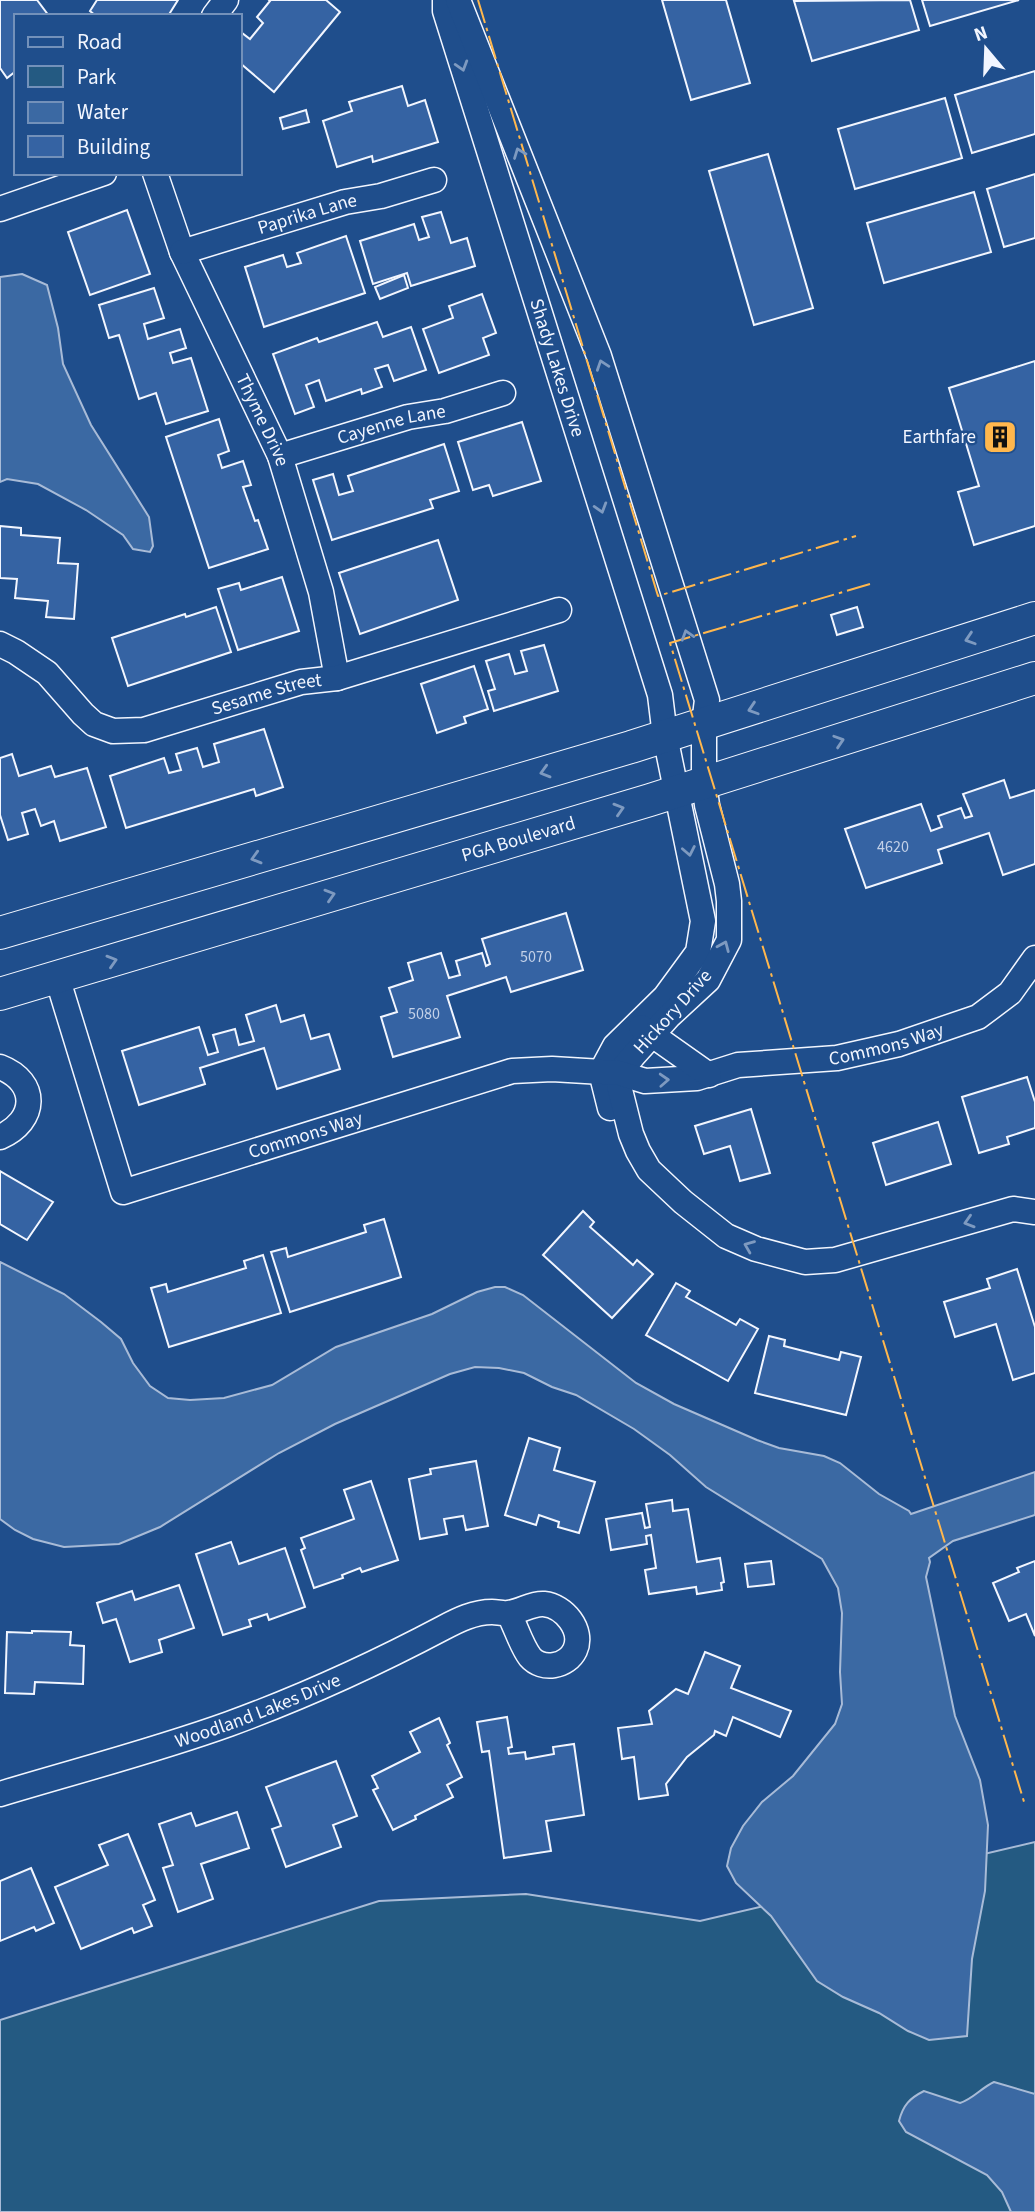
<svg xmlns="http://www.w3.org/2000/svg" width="1035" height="2212" viewBox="0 0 1035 2212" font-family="'Source Sans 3',sans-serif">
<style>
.green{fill:#245a82;stroke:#a8bbd7;stroke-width:2}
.water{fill:#3b69a3;stroke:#a8bbd7;stroke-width:2}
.building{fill:#3563a3;stroke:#f2f6ff;stroke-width:2}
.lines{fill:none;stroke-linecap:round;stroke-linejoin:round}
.minor-casing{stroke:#f2f6ff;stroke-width:27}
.major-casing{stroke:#f2f6ff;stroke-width:34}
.minor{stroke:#1f4e8c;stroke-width:24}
.major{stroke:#1f4e8c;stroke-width:32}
.power{stroke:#ffb74d;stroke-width:2;stroke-dasharray:24 5 3.5 5;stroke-linecap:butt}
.oneway{stroke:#7e9ac0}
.labels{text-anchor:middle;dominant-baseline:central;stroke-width:5;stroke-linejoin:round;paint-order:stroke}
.number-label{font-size:16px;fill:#c3d1e8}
.street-label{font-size:19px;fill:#f2f6ff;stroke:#1f4e8c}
.poi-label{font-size:19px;fill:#f2f6ff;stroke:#1f4e8c;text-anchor:end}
</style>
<rect width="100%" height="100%" fill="#1f4e8c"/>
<!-- green -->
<path class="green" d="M1035 1842V2212H0V2020L379 1901 526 1894 700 1921Z"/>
<!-- water -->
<g class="water">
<path d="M22 274 47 285 58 328 63 364 91 425 149 517 153 546 150 552 133 549 123 535 86 510 38 484 7 479 0 482V277Z"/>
<path d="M0 1262 64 1294 101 1322 121 1339 133 1363 150 1386 168 1398 190 1400 224 1398 272 1385 336 1347 432 1314 477 1292 495 1287H505L523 1295 636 1383 674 1404 757 1440 779 1448 824 1456 840 1463 879 1494 909 1511 911 1514 1035 1472V1515L953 1541 929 1558 930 1562 926 1577 955 1716 980 1780 988 1825 985 1891 972 1959 967 2036 929 2040 908 2031 879 2013 843 1997 817 1981 771 1916 736 1883 727 1866 731 1848 743 1826 762 1802 793 1776 835 1724 842 1704 840 1672 842 1613 838 1588 822 1559 706 1487 670 1455 634 1429 576 1395 552 1387 524 1373 499 1368 475 1367 450 1374 335 1424 279 1453 160 1527 119 1544 64 1547 33 1539 15 1530 0 1519Z"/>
<path d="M994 2082 1035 2094V2212H1011L1002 2192 987 2175 906 2132 899 2121C903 2105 910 2098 924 2091L960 2103C973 2099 981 2088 994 2082Z"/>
</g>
<!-- building -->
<g class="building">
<path d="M0 0H37L49 16H16V71L7 78 0 68Z"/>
<path d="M97 0H178L168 16H96L90 11Z"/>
<path d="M269 0H326L340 12 274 92 240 63V36L242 33 250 39 263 23 257 17 270 1Z"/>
<path d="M662 0H726L750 83 691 100Z"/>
<path d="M910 0 919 30 812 61 794 1Z"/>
<path d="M922 0H1019L930 26Z"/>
<path d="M1035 71V134L972 153 955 95Z"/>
<path d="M402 86 408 106 425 100 438 142 373 162 372 156 337 167 323 121 352 111 349 102Z"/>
<path d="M945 98 962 158 855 189 838 129Z"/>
<path d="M306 110 309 122 283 129 280 118Z"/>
<path d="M768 154 813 308 754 325 709 171Z"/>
<path d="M1035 174V238L1004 247 987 189Z"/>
<path d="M974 192 991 252 884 283 867 223Z"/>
<path d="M127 210 150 274 90 295 68 232Z"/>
<path d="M441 212 451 243 467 238 475 266 411 286 407 273 373 284 360 241 414 224 419 240 429 237 422 217Z"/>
<path d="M346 236 365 293 264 327 245 267 283 255 287 267 301 263 297 253Z"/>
<path d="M404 275 408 288 380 299 375 287Z"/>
<path d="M154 288 164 318 144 324 148 339 180 329 186 348 170 353 173 363 191 358 208 411 166 424 156 393 139 399 119 335 109 338 99 305Z"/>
<path d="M482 294 496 333 483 338 489 355 439 373 423 329 453 318 449 306Z"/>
<path d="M377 322 383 337 411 327 426 370 394 381 388 365 375 369 382 387 362 394 361 389 326 401 319 380 306 385 314 407 295 414 273 354 317 338 319 342Z"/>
<path d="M1035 361V526L974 545 958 492 979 486 949 388Z"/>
<path d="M219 419 229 451 218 455 222 468 243 461 251 485 243 487 255 521 258 520 268 549 209 568 166 437Z"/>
<path d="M522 422 541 481 493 496 489 485 473 490 458 442Z"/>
<path d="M444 444 459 491 430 500 433 508 332 540 313 480 333 474 339 495 353 491 348 476Z"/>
<path d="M0 526 21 528V535L60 538 58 563 78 564 74 619 46 617 48 601 15 598 17 579 0 578Z"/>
<path d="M438 540 458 600 360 634 339 573Z"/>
<path d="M282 577 299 631 238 650 218 589 239 583 241 590Z"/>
<path d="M216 607 231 652 128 686 112 638 185 614 186 617Z"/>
<path d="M857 607 863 627 837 635 831 615Z"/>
<path d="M544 645 558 691 494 711 488 691 495 689 486 661 509 654 515 674 527 671 521 651Z"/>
<path d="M474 666 488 709 464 717 466 723 437 733 421 684Z"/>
<path d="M264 729 283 787 256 796 254 789 126 828 110 776 164 758 169 773 181 770 176 754 197 748 203 767 219 762 214 744Z"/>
<path d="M12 754 19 776 51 766 55 777 87 768 106 827 60 841 54 821 41 826 35 809 22 813 28 834 8 840 0 815V758Z"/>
<path d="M1004 780 1010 798 1035 790V864L1003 875 989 833 938 850 942 863 866 888 845 829 921 804 931 831 942 827 938 816 961 808 965 818 972 816 963 794Z"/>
<path d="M566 913 583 970 511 992 506 977 447 996 460 1037 393 1057 381 1017 397 1012 389 988 413 980 408 963 441 953 449 978 460 975 456 961 482 953 486 966 490 964 482 939Z"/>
<path d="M276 1005 281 1022 304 1015 311 1039 329 1034 340 1069 277 1089 264 1048 200 1068 205 1084 139 1105 122 1051 199 1027 208 1055 218 1052 213 1035 235 1029 239 1045 254 1041 246 1015Z"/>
<path d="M1027 1077 1035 1102V1128L1007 1137 1009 1144 979 1153 962 1097Z"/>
<path d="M751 1109 770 1173 740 1181 730 1146 704 1154 695 1126Z"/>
<path d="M938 1122 951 1164 886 1185 873 1143Z"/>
<path d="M0 1171 53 1202 27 1240 0 1224Z"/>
<path d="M583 1211 594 1222 590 1227 633 1265 637 1260 653 1274 612 1318 543 1255Z"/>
<path d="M384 1219 401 1277 290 1312 271 1252 286 1248 288 1257 366 1232 364 1225Z"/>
<path d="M263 1255 281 1313 169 1347 151 1288 166 1284 168 1292 246 1268 244 1261Z"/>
<path d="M1017 1269 1035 1327V1373L1013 1380 996 1324 955 1337 944 1302 990 1288 987 1279Z"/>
<path d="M676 1283 690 1291 686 1297 736 1325 740 1319 758 1329 728 1381 646 1335Z"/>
<path d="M769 1336 785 1340 784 1346 839 1360 841 1352 861 1357 846 1415 755 1393Z"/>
<path d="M529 1438 560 1448 554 1470 595 1482 579 1533 558 1527 559 1522 539 1515 536 1525 505 1515Z"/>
<path d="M476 1461 488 1526 466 1530 463 1516 444 1519 447 1534 420 1539 409 1479 431 1474 430 1469Z"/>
<path d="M371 1481 398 1560 362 1572 360 1568 342 1575 343 1578 314 1588 301 1550 305 1548 301 1538 354 1519 344 1490Z"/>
<path d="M672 1500 673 1511 688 1509 697 1562 720 1558 724 1582 721 1583 722 1590 697 1594 696 1587 649 1594 645 1570 656 1568 651 1535 646 1536 647 1544 611 1550 606 1519 642 1513 645 1528 650 1527 646 1504Z"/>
<path d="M231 1542 239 1564 285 1548 305 1607 269 1620 267 1614 249 1620 251 1626 223 1635 196 1554Z"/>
<path d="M771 1561 774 1584 748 1587 745 1564Z"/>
<path d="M1035 1561V1636L1026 1614 1009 1621 993 1583 1019 1572 1017 1568Z"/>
<path d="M179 1585 194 1628 159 1640 162 1652 130 1662 116 1619 103 1623 97 1603 132 1591 135 1600Z"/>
<path d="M32 1631 71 1632 70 1645 84 1646 83 1684 35 1682 34 1694 5 1693 7 1632 32 1633Z"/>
<path d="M705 1652 740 1666 731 1688 791 1711 780 1737 733 1717 726 1736 715 1731 714 1735 687 1757 666 1784 668 1795 639 1799 634 1757 622 1759 618 1728 652 1724 649 1711 676 1689 688 1694Z"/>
<path d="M507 1717 512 1747 508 1748 509 1754 525 1752 526 1759 554 1754 553 1747 574 1744 584 1815 546 1821 551 1851 504 1858 489 1751 482 1752 477 1722Z"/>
<path d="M439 1718 450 1743 447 1745 462 1777 447 1785 453 1797 415 1816 416 1819 393 1830 373 1790 378 1788 372 1776 420 1752 410 1732Z"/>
<path d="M336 1761 357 1816 333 1825 341 1847 286 1867 272 1829 281 1826 266 1787Z"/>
<path d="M237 1812 249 1848 201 1864 213 1899 178 1912 163 1868 173 1865 159 1824 191 1813 196 1826Z"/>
<path d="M128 1834 155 1900 143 1905 152 1926 134 1933 132 1928 81 1949 55 1887 108 1865 99 1845Z"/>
<path d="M31 1868 54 1923 36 1931 34 1927 0 1941V1881Z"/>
</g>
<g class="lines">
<!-- minor casing -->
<g class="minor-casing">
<g id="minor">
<path id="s1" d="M445 0V11L660 695 665 736 703 921 698 952 665 997 615 1046 601 1072 610 1108"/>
<path d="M458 0 599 356 707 700 704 724V783L707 805 727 884 729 901V940L708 980 669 1016 633 1056 619 1073V1086L631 1134 638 1151 649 1170 683 1202 726 1236 756 1249 805 1262 835 1260 1013 1209 1035 1212"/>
<path d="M214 16 226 0"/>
<path id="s2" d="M155 173 182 252 280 456 321 592 337 678"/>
<path d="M0 209 104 173"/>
<path id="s3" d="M182 252 345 202 381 196 434 180"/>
<path id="s4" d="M280 456 408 417 445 411 503 393"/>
<path id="s5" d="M0 644 16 652 47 673 83 714 94 724 113 731 144 730 301 682 337 678 559 610"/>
<path id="s6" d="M57 977 123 1192 512 1071 552 1069 619 1073 645 1081 697 1078 738 1065 837 1058 899 1044 978 1017 1010 993 1035 958"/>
<path d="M641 1027 709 1075"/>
<path d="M0 1067C39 1082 37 1121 0 1137"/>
<path id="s7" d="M0 1794C76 1771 154 1751 229 1724 303 1697 373 1665 443 1628 458 1620 474 1612 492 1612 498 1612 503 1614 508 1613 521 1612 531 1603 544 1604 564 1606 584 1630 575 1650 567 1667 542 1671 530 1657 521 1645 516 1627 509 1614"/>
</g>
</g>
<!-- major casing -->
<g class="major-casing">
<g id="major">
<path d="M0 933 631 747 1035 618"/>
<path id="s8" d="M0 994 650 800 1035 678"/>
</g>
</g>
<!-- minor -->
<use href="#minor" class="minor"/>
<!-- major -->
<use href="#major" class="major"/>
<!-- power -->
<g class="power">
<path d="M478 0 658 596 856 536"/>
<path d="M870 584 670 643 1025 1805"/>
</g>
</g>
<!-- one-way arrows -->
<defs><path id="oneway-chevron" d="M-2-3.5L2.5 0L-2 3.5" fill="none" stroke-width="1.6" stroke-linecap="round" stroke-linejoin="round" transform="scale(1.75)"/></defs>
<g class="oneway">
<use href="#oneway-chevron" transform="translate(462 66) rotate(73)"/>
<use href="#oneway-chevron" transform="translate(519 153) rotate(-111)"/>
<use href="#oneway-chevron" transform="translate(602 365) rotate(-109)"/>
<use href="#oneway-chevron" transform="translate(601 508) rotate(73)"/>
<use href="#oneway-chevron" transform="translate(687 635) rotate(-107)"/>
<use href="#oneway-chevron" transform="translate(970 639) rotate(162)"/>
<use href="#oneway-chevron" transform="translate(753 709) rotate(162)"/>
<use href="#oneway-chevron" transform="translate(839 741) rotate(-18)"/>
<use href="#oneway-chevron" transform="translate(545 772) rotate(164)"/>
<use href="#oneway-chevron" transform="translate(619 809) rotate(-17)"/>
<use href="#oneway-chevron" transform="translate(689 851) rotate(79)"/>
<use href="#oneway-chevron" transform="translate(256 858) rotate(164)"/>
<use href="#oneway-chevron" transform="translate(330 895) rotate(-17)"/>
<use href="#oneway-chevron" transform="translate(724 946) rotate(-67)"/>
<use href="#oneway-chevron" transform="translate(112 961) rotate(-17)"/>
<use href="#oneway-chevron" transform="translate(664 1080) rotate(-3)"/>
<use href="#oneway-chevron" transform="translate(969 1222) rotate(163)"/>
<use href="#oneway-chevron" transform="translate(749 1246) rotate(-158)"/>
</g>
<!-- icons -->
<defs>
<g id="building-square" transform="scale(1.75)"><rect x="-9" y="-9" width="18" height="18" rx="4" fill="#ffb74d" stroke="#1f4e8c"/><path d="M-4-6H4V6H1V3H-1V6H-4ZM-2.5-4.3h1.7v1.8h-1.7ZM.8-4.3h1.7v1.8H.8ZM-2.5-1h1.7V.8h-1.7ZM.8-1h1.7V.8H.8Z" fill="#111"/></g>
</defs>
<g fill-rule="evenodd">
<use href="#building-square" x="1000" y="437"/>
</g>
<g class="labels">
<!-- number labels -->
<g class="number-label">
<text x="893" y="847">4620</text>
<text x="536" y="957">5070</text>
<text x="424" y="1014">5080</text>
</g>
<!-- street labels -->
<g class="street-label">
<text stroke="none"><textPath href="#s3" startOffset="131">Paprika Lane</textPath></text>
<text stroke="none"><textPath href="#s1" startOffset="385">Shady Lakes Drive</textPath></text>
<text stroke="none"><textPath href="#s2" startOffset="270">Thyme Drive</textPath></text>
<text stroke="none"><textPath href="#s4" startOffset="116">Cayenne Lane</textPath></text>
<text stroke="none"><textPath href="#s5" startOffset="304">Sesame Street</textPath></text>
<text stroke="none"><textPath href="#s8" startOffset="541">PGA Boulevard</textPath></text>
<text transform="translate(673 1012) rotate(-48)">Hickory Drive</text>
<text stroke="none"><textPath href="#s6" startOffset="1012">Commons Way</textPath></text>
<text stroke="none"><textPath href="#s6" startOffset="416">Commons Way</textPath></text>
<text stroke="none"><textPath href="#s7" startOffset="271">Woodland Lakes Drive</textPath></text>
</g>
<!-- poi labels -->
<g class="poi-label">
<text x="976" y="437">Earthfare</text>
</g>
</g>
<!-- legend -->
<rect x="14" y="14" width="228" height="161" fill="#1f4e8c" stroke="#7391ba" stroke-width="2"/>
<rect x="28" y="37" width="35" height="10" fill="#1f4e8c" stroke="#7391ba" stroke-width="2"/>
<text x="77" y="49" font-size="21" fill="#f2f6ff">Road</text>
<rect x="28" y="66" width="35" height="21" fill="#245a82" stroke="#7391ba" stroke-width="2"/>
<text x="77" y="84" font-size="21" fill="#f2f6ff">Park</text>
<rect x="28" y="102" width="35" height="21" fill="#3b69a3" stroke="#7391ba" stroke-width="2"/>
<text x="77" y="119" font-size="21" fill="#f2f6ff">Water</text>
<rect x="28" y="136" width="35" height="21" fill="#3563a3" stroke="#7391ba" stroke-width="2"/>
<text x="77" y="154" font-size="21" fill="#f2f6ff">Building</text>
<!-- north arrow -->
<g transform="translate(986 49) rotate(341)" stroke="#1f4e8c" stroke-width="5" paint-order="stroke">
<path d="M0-5L12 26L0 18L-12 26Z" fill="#f2f6ff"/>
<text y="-10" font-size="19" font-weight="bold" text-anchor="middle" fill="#f2f6ff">N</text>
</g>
</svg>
